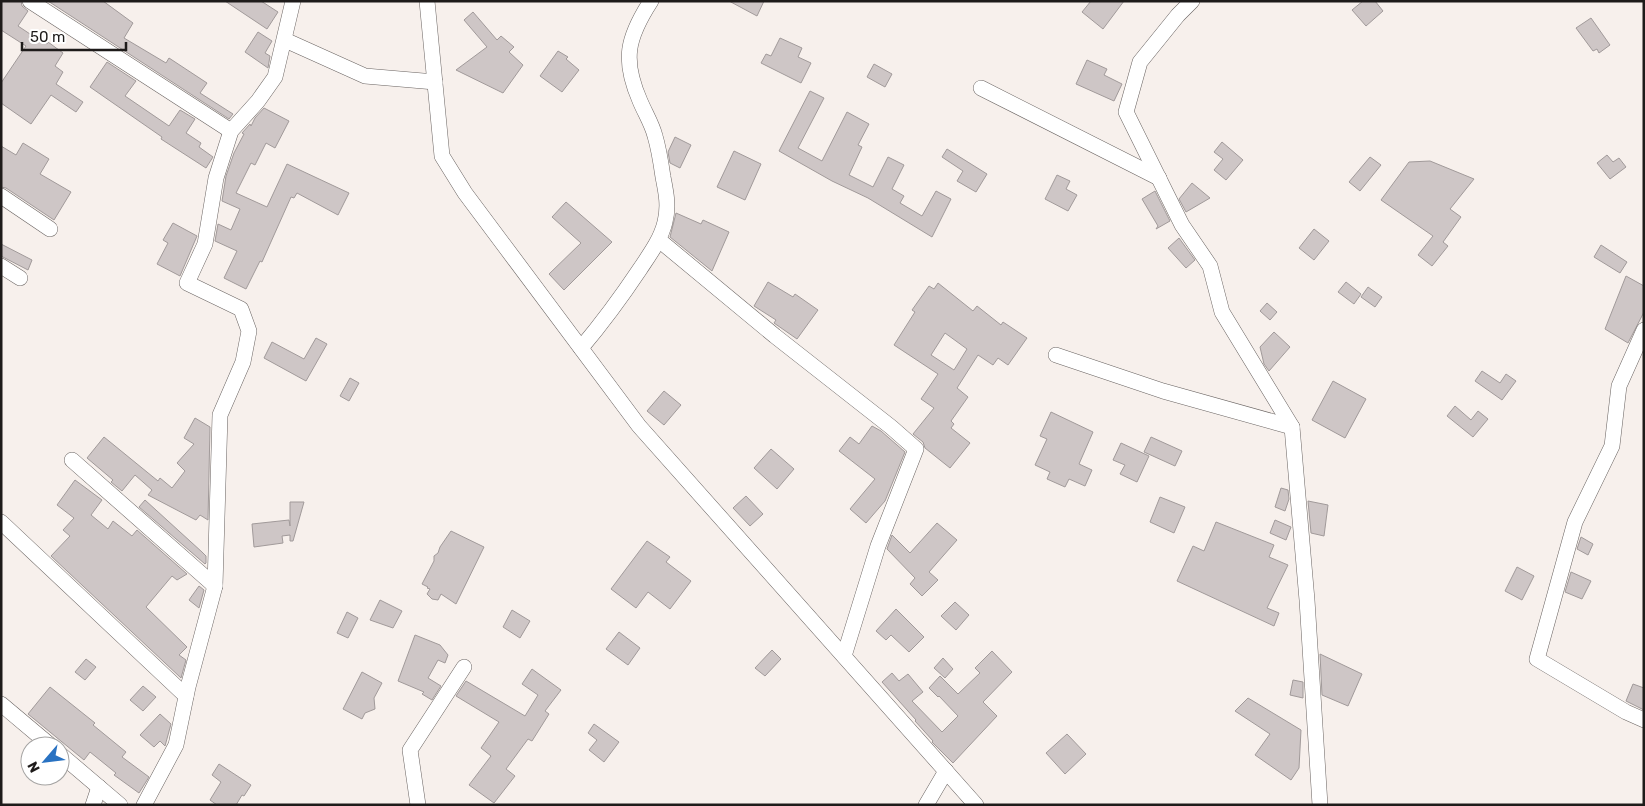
<svg xmlns="http://www.w3.org/2000/svg" width="1645" height="806" viewBox="0 0 1645 806" font-family="Rubik,sans-serif">
<style>
.building{fill:#cec6c6;stroke:#a19a9a;fill-rule:evenodd}
.lines{fill:none;stroke-linecap:round;stroke-linejoin:round}
.minor-casing{stroke:#6a6462;stroke-width:16}
.minor{stroke:#fff;stroke-width:15}
</style>
<rect width="100%" height="100%" fill="#f7f0ec"/>
<!-- building -->
<g class="building">
<path d="M1 1H21L22 6 28 11 18 26 36 38 37 37 47 44 48 42 63 53 55 66 63 72 56 84 83 102 76 112 51 95 31 124 1 103V83L26 46 1 30Z"/>
<path d="M48 1H103L133 23 124 38 166 63 169 58 207 83 200 93 233 114 229 119Z"/>
<path d="M225 1H261L278 12 267 29Z"/>
<path d="M729 1H764L757 16Z"/>
<path d="M1091 1H1124L1103 29 1082 12Z"/>
<path d="M1363 1H1375L1383 11 1366 26 1352 10Z"/>
<path d="M473 12 497 40 501 36 514 47 509 52 523 65 503 93 456 70 487 47 464 20Z"/>
<path d="M1591 18 1610 45 1599 53 1597 49 1593 51 1576 28Z"/>
<path d="M258 32 272 41 265 53 270 56 268 68 245 52Z"/>
<path d="M780 38 802 48 798 57 811 63 801 83 761 63 766 54 771 56Z"/>
<path d="M558 51 568 57 566 59 579 70 562 92 540 76Z"/>
<path d="M1087 60 1107 69 1104 75 1122 84 1114 101 1076 84Z"/>
<path d="M107 62 136 81 125 96 169 126 180 110 195 119 186 133 201 143 199 147 213 157 206 168 161 139 162 137 90 87Z"/>
<path d="M874 64 892 74 885 87 867 77Z"/>
<path d="M810 91 824 98 798 148 822 161 847 112 869 124 858 145 862 147 849 175 873 187 888 157 904 165 892 189 904 196 900 203 922 216 936 191 951 199 932 237 868 198 832 181 779 151Z"/>
<path d="M264 108 289 121 275 148 266 143 255 165 251 163 236 193 267 207 287 164 349 193 338 215 297 193 294 198 291 197 262 262 260 261 246 289 224 278 237 251 215 241 218 224 231 230 240 209 222 201 226 176 234 153 244 134 242 133 250 124 251 126 255 118Z"/>
<path d="M675 137 691 145 680 168 670 163 668 152Z"/>
<path d="M1222 142 1243 160 1226 180 1214 170 1223 159 1214 152Z"/>
<path d="M23 143 49 159 40 174 71 192 54 220 6 188 1 187V146L16 155Z"/>
<path d="M947 149 987 174 976 192 957 181 963 171 942 157Z"/>
<path d="M734 151 761 164 745 200 717 187Z"/>
<path d="M1607 155 1613 162 1619 158 1626 167 1610 179 1597 163Z"/>
<path d="M1370 157 1381 165 1360 191 1349 182Z"/>
<path d="M1430 161 1474 179 1450 209 1461 217 1443 242 1448 246 1432 266 1418 255 1433 236 1381 200 1409 162Z"/>
<path d="M1057 175 1070 181 1066 189 1077 195 1068 211 1045 199Z"/>
<path d="M1192 183 1210 198 1186 212 1179 199Z"/>
<path d="M1155 191 1170 221 1156 229 1158 226 1142 199Z"/>
<path d="M566 202 612 242 564 290 549 274 581 243 552 217Z"/>
<path d="M676 213 701 224 703 220 729 232 712 271 670 237Z"/>
<path d="M173 223 197 236 180 276 157 264 168 243 163 240Z"/>
<path d="M1314 229 1329 241 1314 260 1299 248Z"/>
<path d="M1179 238 1195 260 1186 268 1168 248Z"/>
<path d="M1 244 32 260 28 270 1 256Z"/>
<path d="M1601 245 1627 262 1620 273 1594 257Z"/>
<path d="M1626 276 1644 286V312L1628 343 1605 329Z"/>
<path d="M768 282 793 297 795 294 818 310 797 339 774 323 776 320 754 306Z"/>
<path d="M1346 282 1361 294 1354 304 1338 292Z"/>
<path d="M938 283 973 311 977 306 1001 325 1003 322 1027 338 1008 365 998 358 993 365 978 355 957 388 968 397 951 421 954 424 951 428 970 443 950 468 925 448 923 442 913 434 934 408 921 399 938 374 894 345 915 312 912 310 929 286 934 289ZM945 333 967 349 954 370 931 355Z"/>
<path d="M1368 287 1382 297 1375 307 1361 297Z"/>
<path d="M1267 303 1277 312 1270 320 1260 311Z"/>
<path d="M1274 332 1290 347 1269 371 1264 364 1260 347Z"/>
<path d="M316 338 327 344 306 381 264 358 272 342 304 359Z"/>
<path d="M1482 371 1500 383 1506 374 1516 381 1502 400 1475 381Z"/>
<path d="M350 378 359 383 349 401 340 396Z"/>
<path d="M1333 381 1366 399 1345 438 1312 420Z"/>
<path d="M664 391 681 405 664 425 647 411Z"/>
<path d="M1455 406 1471 420 1478 411 1488 419 1473 437 1447 416Z"/>
<path d="M1051 412 1093 432 1079 464 1092 470 1085 486 1069 479 1065 487 1047 479 1050 472 1035 465 1047 439 1040 436Z"/>
<path d="M195 418 210 427 208 520 200 515 196 520 148 495 152 490 135 475 122 491 111 482 113 480 87 458 104 437 158 481 160 478 172 488 185 471 177 463 194 444 184 438Z"/>
<path d="M872 426 881 431 905 452 885 501 866 523 850 509 875 479 839 451 850 437 859 444Z"/>
<path d="M1151 437 1182 451 1175 466 1144 452Z"/>
<path d="M1121 443 1149 456 1137 482 1120 474 1125 465 1113 460Z"/>
<path d="M771 449 794 469 777 489 754 468Z"/>
<path d="M75 480 102 500 91 515 108 529 113 521 132 536 137 530 187 574 177 580 172 576 146 607 187 647 179 655 186 660 181 678 51 556 70 536 63 530 74 518 57 505Z"/>
<path d="M1281 488 1288 490 1289 499 1285 511 1275 507Z"/>
<path d="M746 496 763 514 750 526 733 508Z"/>
<path d="M1160 497 1185 507 1174 533 1150 522Z"/>
<path d="M145 500 202 552 206 556V563L205 564 139 507Z"/>
<path d="M1308 501 1328 505 1324 536 1311 533Z"/>
<path d="M290 502H304L293 541H290V535L282 536 283 543 254 547 252 524 289 520 290 526Z"/>
<path d="M1275 520 1291 527 1286 540 1270 533Z"/>
<path d="M1216 522 1274 545 1269 557 1288 565 1267 608 1279 613 1274 626 1177 581 1193 546 1204 551Z"/>
<path d="M937 523 957 540 929 572 938 580 922 596 910 584 915 578 887 549 892 535 910 553Z"/>
<path d="M451 531 484 547 456 604 441 594 438 600 432 599 427 594 430 589 427 588 428 587 422 584 434 561V556L438 553 440 547Z"/>
<path d="M1581 537 1593 544 1588 555 1577 549Z"/>
<path d="M647 541 670 557 666 562 691 581 670 609 648 592 636 608 611 589Z"/>
<path d="M1517 567 1534 576 1522 600 1505 591Z"/>
<path d="M1571 572 1591 581 1582 599 1565 592Z"/>
<path d="M199 586 204 590 199 608 189 600Z"/>
<path d="M380 600 402 611 393 628 370 620Z"/>
<path d="M955 602 969 615 956 630 941 616Z"/>
<path d="M896 609 924 637 909 652 891 635 886 640 876 631Z"/>
<path d="M512 610 530 621 520 638 503 627Z"/>
<path d="M347 612 358 618 348 638 337 633Z"/>
<path d="M619 632 640 648 628 665 606 649Z"/>
<path d="M415 635 440 645 448 655 445 663 438 660 428 678 441 686 432 700 422 694 424 692 398 681Z"/>
<path d="M772 650 781 659 765 676 755 668Z"/>
<path d="M992 651 1012 672 983 702 997 716 953 763 932 742 933 741 915 721 916 720 882 682 892 673 899 681 908 674 923 692 912 701 942 732 958 716 939 696 938 697 929 688 940 676 958 694 980 673 975 668Z"/>
<path d="M1320 654 1362 674 1348 706 1322 695Z"/>
<path d="M943 658 953 669 945 678 934 668Z"/>
<path d="M86 659 96 667 85 680 75 672Z"/>
<path d="M532 669 561 690 545 711 549 714 532 741 528 739 506 769 515 776 494 803 469 785 491 756 481 748 499 722 456 696 466 681 525 716 538 695 522 684Z"/>
<path d="M362 672 382 683 374 698 375 709 365 713 362 719 343 709Z"/>
<path d="M1293 680 1303 682V698L1290 695Z"/>
<path d="M1633 684 1644 688V710L1626 701Z"/>
<path d="M143 686 156 697 143 711 130 700Z"/>
<path d="M50 687 95 723 93 725 126 752 122 757 149 777 139 793 114 775 116 773 90 752 84 760 28 714Z"/>
<path d="M1248 698 1301 730 1299 768 1291 780 1255 755 1270 734 1235 711Z"/>
<path d="M160 714 171 724 165 746 160 741 154 747 140 735Z"/>
<path d="M594 724 619 742 604 762 589 750 597 740 588 733Z"/>
<path d="M1067 734 1086 754 1065 774 1046 753Z"/>
<path d="M219 764 251 785 244 796 242 795 236 805H217L210 800 221 782 212 775Z"/>
</g>
<g class="lines">
<!-- minor casing -->
<g class="minor-casing">
<g id="minor">
<path d="M30 1 231 131"/>
<path d="M427 1 442 156 465 193 639 426 976 805"/>
<path d="M1192 1 1178 15 1140 62 1126 112 1182 225 1210 266 1222 312 1292 427 1307 600 1320 805"/>
<path d="M285 40 365 76 435 82"/>
<path d="M981 88 1159 178"/>
<path d="M1 196 50 229"/>
<path d="M659 240 775 336 891 427 916 449 878 546 844 656"/>
<path d="M1 266 20 278"/>
<path d="M1644 330 1619 386 1612 446 1575 522 1537 659 1626 712 1644 720"/>
<path d="M581 348C603 322 622 296 640 269 650 254 661 239 665 222 669 206 666 192 663 177 661 163 659 149 655 136 652 124 645 113 640 101 622 60 627 38 651 1"/>
<path d="M1056 355 1163 391 1292 427"/>
<path d="M72 460 215 586"/>
<path d="M1 522 186 696"/>
<path d="M1 704 51 746"/>
<path d="M60 754 120 805"/>
<path d="M93 805 99 787"/>
<path d="M144 805 176 745 188 687 215 586 220 415 243 362 249 331 241 309 187 283 205 244 216 178 231 131 258 101 275 77 293 1"/>
<path d="M418 805 410 750 464 667"/>
<path d="M926 805 946 771"/>
</g>
</g>
<!-- minor -->
<use href="#minor" class="minor"/>
</g>
<!-- border -->
<rect width="1645" height="806" fill="none" stroke="#1e1b1a" stroke-width="5"/>
<!-- north arrow -->
<g transform="translate(45 761) rotate(242)"><circle r="24" fill="#ffffff" stroke="#a5a4a3"/>
<path d="M0-4L9 19L0 12L-9 19Z" fill="#2972c2"/>
<text y="-8" font-size="14" font-weight="bold" text-anchor="middle" fill="#1e1b1a">N</text>
</g>
<!-- scale -->
<path d="M22 42v8h104v-8" fill="none" stroke="#1e1b1a" stroke-width="2.5"/>
<text x="30" y="42" font-size="15" fill="#1e1b1a" stroke="#ffffff" stroke-width="4" paint-order="stroke">50 m</text>
</svg>
